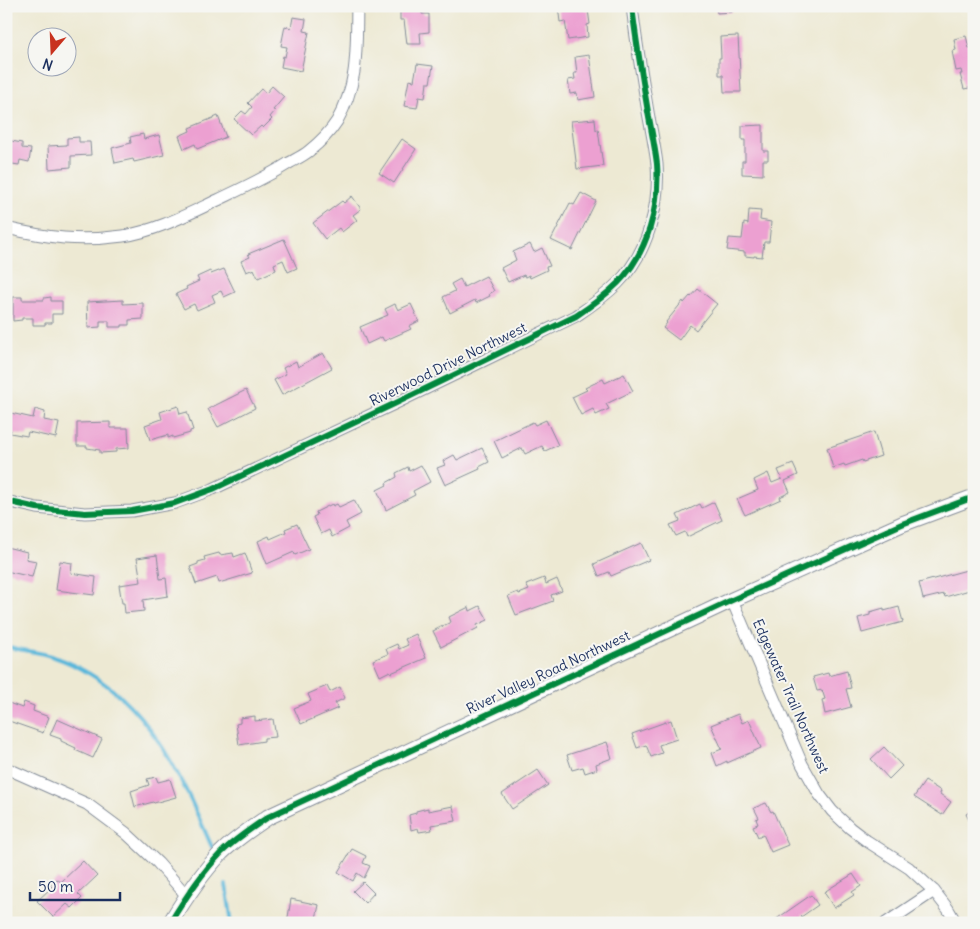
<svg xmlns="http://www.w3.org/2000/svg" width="980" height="929" viewBox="0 0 980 929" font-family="Delius,sans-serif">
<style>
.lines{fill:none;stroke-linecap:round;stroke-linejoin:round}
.stream{stroke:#5cb8da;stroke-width:4}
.building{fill:#eca0d1}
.street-casing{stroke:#848c98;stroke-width:13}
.secondary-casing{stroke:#848c98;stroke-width:17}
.street{stroke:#fff;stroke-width:11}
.secondary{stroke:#fff;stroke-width:15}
.cycleway-casing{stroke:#f6f6f2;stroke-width:9}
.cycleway{stroke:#00873e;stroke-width:6}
.labels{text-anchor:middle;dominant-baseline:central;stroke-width:4;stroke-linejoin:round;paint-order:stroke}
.street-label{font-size:14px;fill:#1b2f5e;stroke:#f6f6f2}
</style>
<rect width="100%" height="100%" fill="#f6f6f2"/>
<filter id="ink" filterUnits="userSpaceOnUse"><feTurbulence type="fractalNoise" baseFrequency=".02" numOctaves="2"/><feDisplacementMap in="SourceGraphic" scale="10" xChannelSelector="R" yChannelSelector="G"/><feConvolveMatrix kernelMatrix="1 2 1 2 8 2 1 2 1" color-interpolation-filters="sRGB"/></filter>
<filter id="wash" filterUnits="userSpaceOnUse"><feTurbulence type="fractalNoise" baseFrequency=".0096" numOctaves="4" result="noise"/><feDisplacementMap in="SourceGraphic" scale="20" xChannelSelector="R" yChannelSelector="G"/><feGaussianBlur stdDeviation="1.12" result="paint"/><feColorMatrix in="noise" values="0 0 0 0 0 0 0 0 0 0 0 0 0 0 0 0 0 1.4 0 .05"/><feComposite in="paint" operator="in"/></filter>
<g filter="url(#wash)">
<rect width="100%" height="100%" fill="#ede9d3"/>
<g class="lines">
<!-- stream -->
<g class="stream">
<path d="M6 646C18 650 31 651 44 654 55 657 69 662 79 668 151 704 181 778 212 847"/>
<path d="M226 885 232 923"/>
</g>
</g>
<g id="blocks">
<!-- building -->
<g class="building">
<path d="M400 6H422V14H429V32L420 33 421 44H407L404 20H400Z"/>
<path d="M558 6H584L585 11 588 10 590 24 587 25 588 37 568 40 565 21 560 22Z"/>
<path d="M716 6H732V12L717 13Z"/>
<path d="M293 17 306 19 304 31 309 32 301 71 281 67 283 56 285 57 287 47 281 46 285 26 291 28Z"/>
<path d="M738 36 741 92H724L723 75H719V58H721L720 37Z"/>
<path d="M966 36 969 48 974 47V87L964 89 960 74H962L961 70 956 71 952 51 956 50 954 39Z"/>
<path d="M589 55 595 97 578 100 577 93 570 94 568 80 575 79 574 73H577L575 57Z"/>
<path d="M417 64 433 66 430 83H427L425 98 419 97 417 108 404 106 409 80 414 81Z"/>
<path d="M272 86 284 97 273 110 275 111 270 117 272 119 263 128 261 126 251 135 234 119 242 111 246 114 252 107 248 103 261 89 266 93Z"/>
<path d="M218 116 226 137 197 149 195 144 184 149 179 136 190 131 189 128Z"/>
<path d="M595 119 596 130 598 129 603 166 577 169 571 121Z"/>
<path d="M763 125V151H768V160H763V175L742 174V161H745V140H742V126Z"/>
<path d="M143 134 144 139 159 135 164 155 134 162 133 159 115 163 112 148 131 143 130 137Z"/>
<path d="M79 137V142H90L91 155 71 156V167L49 169 48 146 67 145V138Z"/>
<path d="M402 139 416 149 394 183 379 173Z"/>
<path d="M6 140 22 143V148L31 149 29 162 20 160 19 165 6 163Z"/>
<path d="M971 165H974V187H973L970 172 972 171Z"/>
<path d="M581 193 596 201 572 250 551 240 570 203 574 205Z"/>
<path d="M352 196 361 209 353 215 357 220 342 232 339 228 325 239 313 223 342 201 344 203Z"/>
<path d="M749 210 761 211 760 220 771 222 769 242H764L762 257 754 256V257L745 256V252L727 250 729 238 742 239 744 223 748 224Z"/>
<path d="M284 239 297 268 288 272 283 260 274 264 276 270 258 278 254 269 246 272 241 261 250 257 248 254Z"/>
<path d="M530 244 534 252 542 248 550 266 546 267 547 270 530 278 529 275 525 277 524 275 508 282 501 268 516 260 513 252Z"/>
<path d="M224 269 235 292 224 297 221 291 212 295 215 302 197 310 194 304 184 309 176 294 187 289 186 287 199 281 197 277 210 271 211 274Z"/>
<path d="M486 276 494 291 489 294 490 296 476 303 475 300 450 313 443 297 455 291 451 284 460 279 464 287Z"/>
<path d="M698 289 717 304 696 330 690 325 679 340 663 328 667 323 666 322 683 301 684 303 690 296 691 297Z"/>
<path d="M13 297H22V300H44V298L51 297V301H62V314H52V323H45V325H33V318H22V320L13 321Z"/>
<path d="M123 300V304L143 303V319L129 320V325H122V327H109V321H100V327L88 328 87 302Z"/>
<path d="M395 304 398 310 411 304 419 321 409 326 411 329 384 341 382 337 367 344 360 327 388 315 385 309Z"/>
<path d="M323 353 332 368 282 395 274 380 286 374 283 368 296 361 298 367Z"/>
<path d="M624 374 633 391 606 404 609 409 596 415 593 409 581 415 572 397 587 390 585 388 603 379 605 383Z"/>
<path d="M246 390 255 408 218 427 208 409Z"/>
<path d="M178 406 180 414 187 412 193 430 190 431V433L173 438V436L168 438V435L150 440 145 425 162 419 160 412Z"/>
<path d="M35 409 45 412 44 420 59 423 56 438 28 432 27 436 10 433 11 430 6 429V412L33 418Z"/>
<path d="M546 420 558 445 545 451 542 446 525 454 522 448 502 458 494 441 533 422 535 425Z"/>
<path d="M110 422V428H128L129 448 116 449V452L100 453V450L87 448V446H77V423Z"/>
<path d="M874 432 881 456 863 462 862 460 845 466 844 464 833 468 827 448Z"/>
<path d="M482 448 489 462 479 467 480 469 445 485 437 468 445 465 443 461 454 455 457 460Z"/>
<path d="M793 464 798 475 785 481 790 492 780 497 781 499 745 515 737 499 758 490 754 480 768 473 772 483 782 479 778 470Z"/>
<path d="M421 465 430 482 413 491 415 495 386 510 377 490 387 485 386 483 397 477 396 473 408 467 409 471Z"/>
<path d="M354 500 361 514 346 522 349 528 332 537 329 530 321 534 313 517 317 515 316 512 332 504 333 506 337 504 339 507Z"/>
<path d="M714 502 722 520 687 537 685 532 676 536 670 525 680 521 677 515 700 504 702 508Z"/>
<path d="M297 524 309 549 295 555 294 552 267 564 258 541 269 536 270 539 286 532 285 529Z"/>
<path d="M641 543 649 560 611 576 609 572 599 576 594 564Z"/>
<path d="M6 547 27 552 26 559 36 561 32 577 6 571Z"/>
<path d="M219 553 220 555 233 553 234 557 245 553 252 573 219 583 217 577 196 584 190 567 198 564V562L205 560 204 557Z"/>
<path d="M157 555 160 579 166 578 168 596 143 600 144 611 125 613 124 603H122L119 585 141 582 137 558Z"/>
<path d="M60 561 72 563 71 573 96 577 94 595 56 590Z"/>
<path d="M974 568V585H972L973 589 945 597 944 594 923 599 919 583Z"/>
<path d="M544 578 546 584 557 579 562 591 551 595 553 601 516 615 508 596 518 592 519 594 529 590 526 585Z"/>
<path d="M480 606 488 620 477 625 478 628 441 647 433 631 451 622 449 617 469 607 470 611Z"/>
<path d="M899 607 903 622 862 633 858 618 870 615V612L884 608V611Z"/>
<path d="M416 634 426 658 391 673 390 671 380 676 373 660 388 654 386 649 397 644 399 649 408 645 405 639Z"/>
<path d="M847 671 851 688 846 689 851 707 825 714 822 700 825 699 822 690 817 691 813 677 828 673 829 676Z"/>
<path d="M327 686 330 692 340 687 345 698 335 703 338 708 301 724 294 708 311 701 308 694Z"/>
<path d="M6 702 22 708 24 702 34 706 33 711 49 717 43 733 6 720Z"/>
<path d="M738 714 742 723 749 720 761 748 727 763V761L717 766 712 753 722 749 711 725Z"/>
<path d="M255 716V721L273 719 276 737 264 738V741L239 745 236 724 240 723V718Z"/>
<path d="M57 719 102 739 93 758 75 750 76 748 61 741V739L50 735Z"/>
<path d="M671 720 677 739 659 745 662 753 651 757 646 745 637 748 632 734Z"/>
<path d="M607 742 612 758 596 764 597 769 585 773 583 767 572 770 567 755Z"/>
<path d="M884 747 902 766 889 779 871 759Z"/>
<path d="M538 770 548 785 512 809 502 794Z"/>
<path d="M156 777 158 782 170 779 176 797 154 803 153 802 135 807 131 791 149 785 147 779Z"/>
<path d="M925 781 941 791 940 794 951 802 942 815 914 797Z"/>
<path d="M766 803 771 812 773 811 788 845 771 852 763 834 758 837 753 826 758 824 756 819 759 818 754 808Z"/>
<path d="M453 806 456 821 431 825 432 830 419 832 418 828 411 830 409 815 416 813V811L428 808V811Z"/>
<path d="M974 809V830L966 814Z"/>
<path d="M352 849 366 856 363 863 370 866 364 878 357 873 353 881 338 872Z"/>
<path d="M83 861 97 876 78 894 82 898 72 908 67 904 53 917 37 901 52 887 50 885 57 879 61 882Z"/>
<path d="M853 874 861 886 852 892 854 895 834 908 824 892Z"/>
<path d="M363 882 374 893 365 903 353 891Z"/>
<path d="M811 895 818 905 801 917 805 923H777L775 920Z"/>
<path d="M291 899 319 905 315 923H287Z"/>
</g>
</g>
</g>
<g filter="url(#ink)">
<use href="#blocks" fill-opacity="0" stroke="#848c98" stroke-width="1"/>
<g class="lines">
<!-- street casing -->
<g class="street-casing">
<g id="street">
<path d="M6 228C49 238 79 242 123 236 156 231 188 214 218 200 243 188 267 177 289 163 296 159 303 156 309 151 319 143 330 132 337 121 359 83 356 48 357 6"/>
<path d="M6 501 37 508 85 513 132 511 175 503 213 489 394 404 576 316C591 306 605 296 618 283 648 253 660 205 657 164 655 147 651 129 648 112 642 76 636 42 632 6"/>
<path d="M732 600 802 764 819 794 832 811 850 828 867 841 909 868 934 891 948 909 956 923"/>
<path d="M6 768 87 804 126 833 158 863 187 896"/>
<path d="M886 923 934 891"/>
</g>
</g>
<!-- secondary casing -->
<g class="secondary-casing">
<path id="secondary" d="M170 923C185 898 201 874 221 853 235 839 252 828 268 817L732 600 902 524 974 497"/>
</g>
<!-- street -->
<use href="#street" class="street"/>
<!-- secondary -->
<use href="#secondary" class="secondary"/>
<!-- cycleway casing -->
<g class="cycleway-casing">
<g id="cycleway">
<path d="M6 501 37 508 85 513 132 511 175 503 213 489 394 404 576 316C591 306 605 296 618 283 648 253 660 205 657 164 655 147 651 129 648 112 642 76 636 42 632 6"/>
<path d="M170 923C185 898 201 874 221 853 235 839 252 828 268 817L732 600 902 524 974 497"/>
</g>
</g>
<!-- cycleway -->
<use href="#cycleway" class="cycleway"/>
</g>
</g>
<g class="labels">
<!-- street labels -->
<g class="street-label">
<text transform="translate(448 364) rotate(-26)">Riverwood Drive Northwest</text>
<text transform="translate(548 672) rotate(-25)">River Valley Road Northwest</text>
<text transform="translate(791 696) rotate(66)">Edgewater Trail Northwest</text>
</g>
</g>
<!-- margin -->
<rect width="980" height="929" fill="none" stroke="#f6f6f2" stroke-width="25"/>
<!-- north arrow -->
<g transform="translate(52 52) rotate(199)"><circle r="24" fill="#f6f6f2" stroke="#9ea6b7"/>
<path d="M0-4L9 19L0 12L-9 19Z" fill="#c8321e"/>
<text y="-8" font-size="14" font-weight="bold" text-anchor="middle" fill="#1b2f5e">N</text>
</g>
<!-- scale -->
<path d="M30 892v8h90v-8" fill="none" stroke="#1b2f5e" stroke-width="2.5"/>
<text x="38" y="892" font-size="15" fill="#1b2f5e" stroke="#f6f6f2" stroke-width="4" paint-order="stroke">50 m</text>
</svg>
